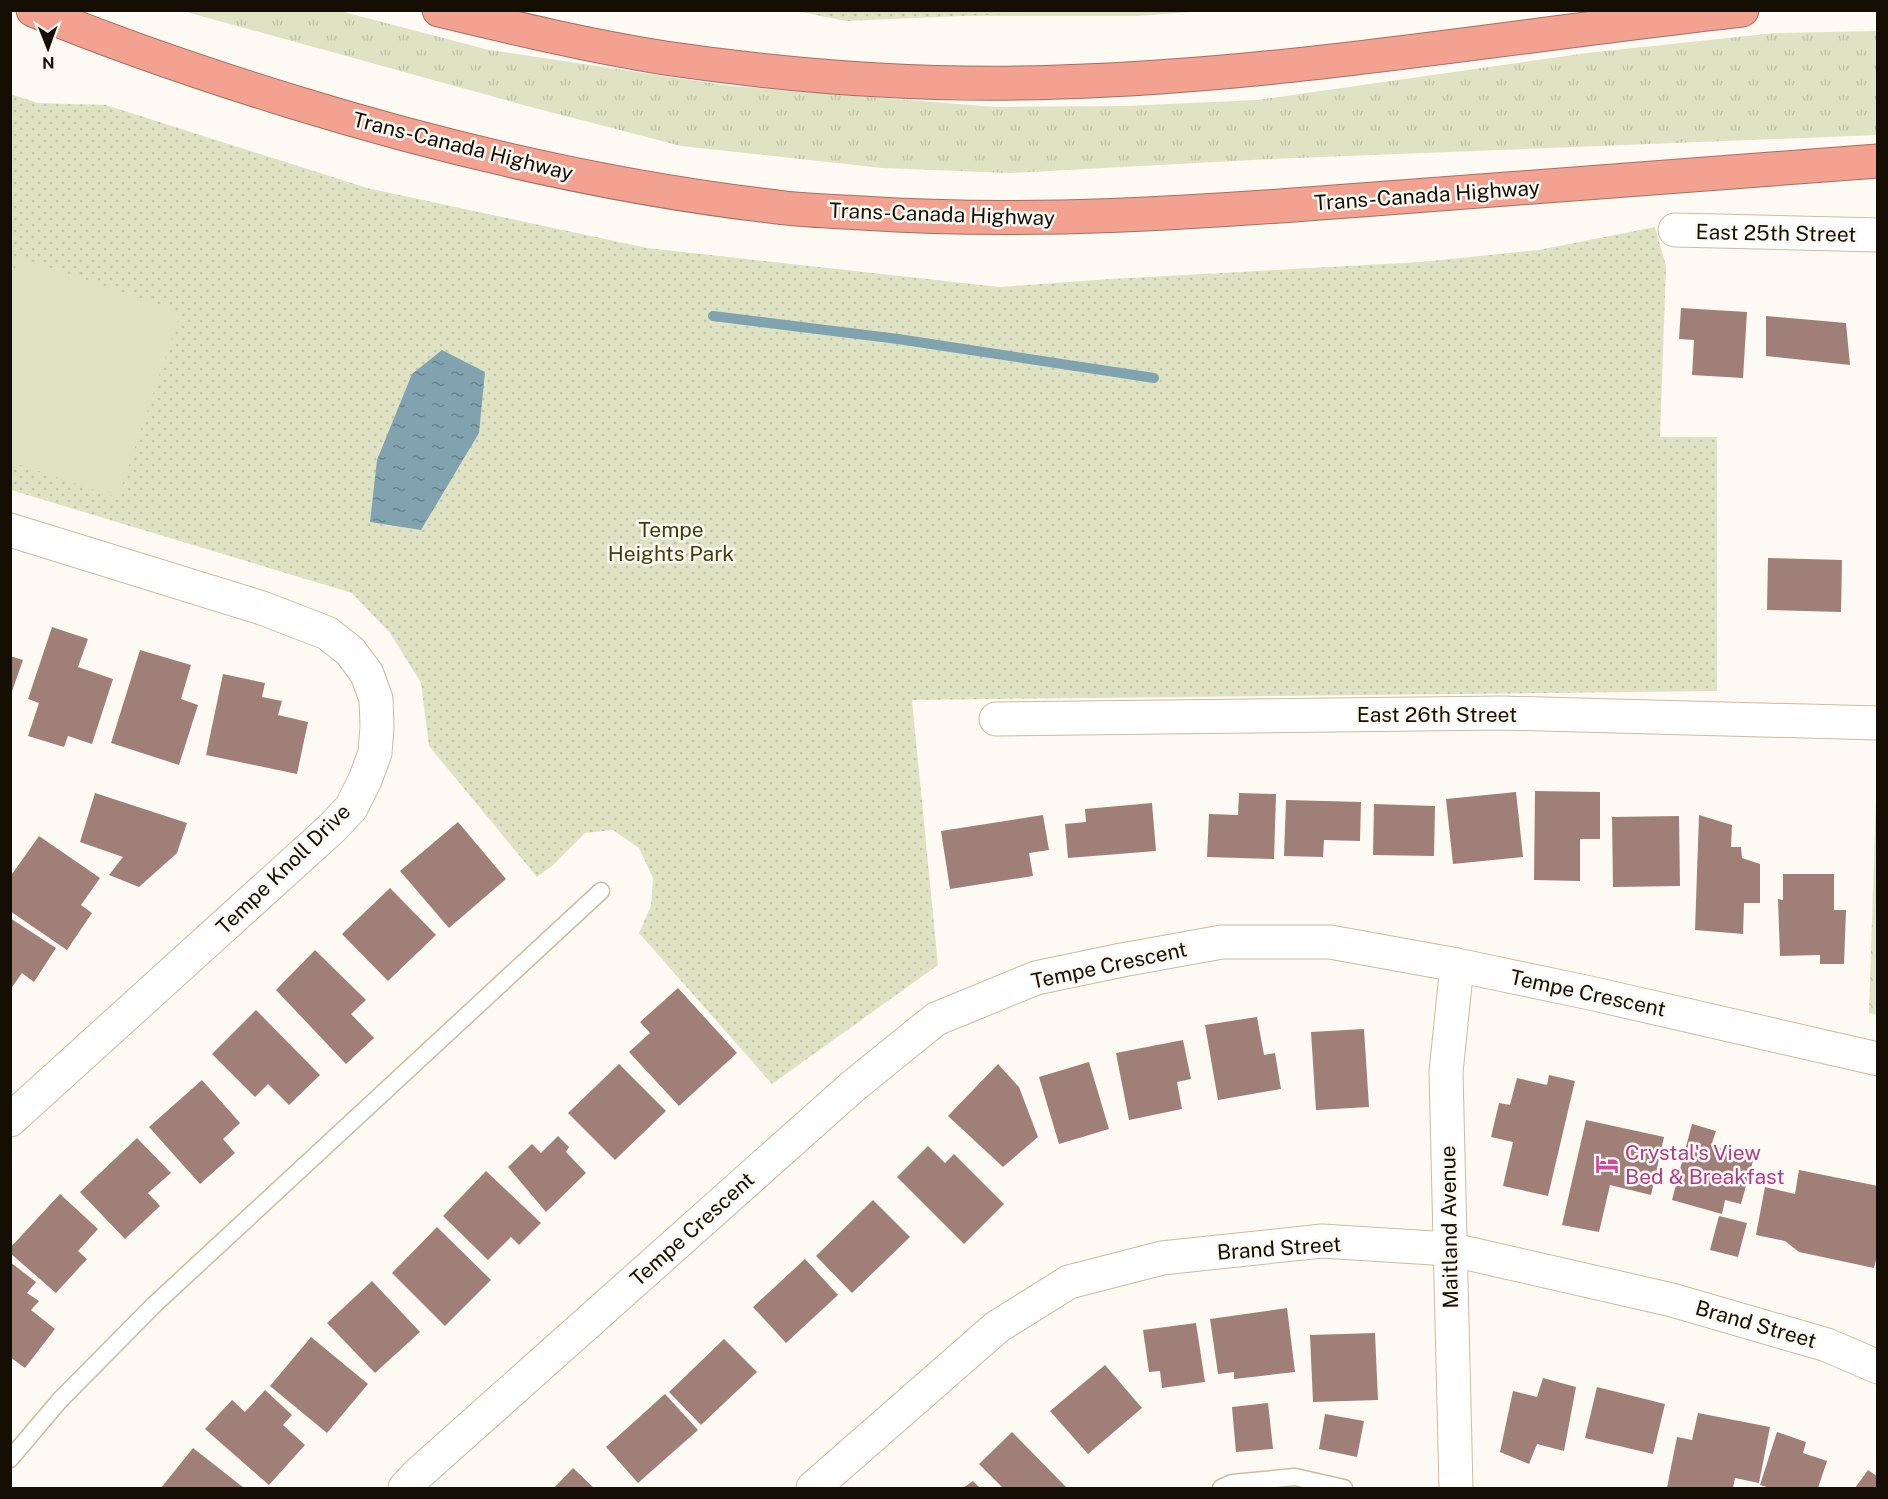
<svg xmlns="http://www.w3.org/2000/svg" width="1888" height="1499" viewBox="0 0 1888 1499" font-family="'Public Sans',sans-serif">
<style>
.grass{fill:url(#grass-tufts)}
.forest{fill:url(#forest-crowns)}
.park{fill:url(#park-dots)}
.garden{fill:#dfe3c4}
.water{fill:url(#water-ripples)}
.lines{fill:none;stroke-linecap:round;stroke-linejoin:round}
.stream{stroke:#80a3af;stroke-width:10}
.building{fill:#a07f79}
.lane-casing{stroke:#ceba9f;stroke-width:19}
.street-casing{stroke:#ceba9f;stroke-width:35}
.highway-casing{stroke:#a56e61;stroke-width:35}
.lane{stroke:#fff;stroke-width:16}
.street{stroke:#fff;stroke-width:33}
.highway{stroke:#f3a292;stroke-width:33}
.labels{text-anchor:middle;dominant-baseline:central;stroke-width:5;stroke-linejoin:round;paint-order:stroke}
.street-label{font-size:21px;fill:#140e05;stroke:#fdf9f3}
.park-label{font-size:21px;fill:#3c400c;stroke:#fdf9f3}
.hotel-label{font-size:21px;fill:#b23c85;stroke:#fdf9f3;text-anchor:start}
</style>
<defs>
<pattern id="grass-tufts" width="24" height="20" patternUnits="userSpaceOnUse" patternTransform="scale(1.5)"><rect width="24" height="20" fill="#dfe3c4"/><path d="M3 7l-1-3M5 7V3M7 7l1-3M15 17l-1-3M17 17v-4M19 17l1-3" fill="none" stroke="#bec2a7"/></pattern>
<pattern id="forest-crowns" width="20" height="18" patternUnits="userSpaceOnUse" patternTransform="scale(1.5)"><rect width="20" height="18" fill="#dfe3c4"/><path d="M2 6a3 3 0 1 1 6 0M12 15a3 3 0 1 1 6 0" fill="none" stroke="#bec2a7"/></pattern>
<pattern id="park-dots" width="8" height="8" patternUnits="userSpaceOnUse" patternTransform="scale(1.5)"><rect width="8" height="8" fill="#dfe3c4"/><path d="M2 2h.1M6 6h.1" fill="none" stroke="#bec2a7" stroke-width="1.8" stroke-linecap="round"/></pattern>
<pattern id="water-ripples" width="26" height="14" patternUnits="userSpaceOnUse" patternTransform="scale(1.5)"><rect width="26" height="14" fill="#80a3af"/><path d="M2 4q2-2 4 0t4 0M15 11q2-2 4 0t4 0" fill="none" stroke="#68838c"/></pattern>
</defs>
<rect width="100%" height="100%" fill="#fdf9f3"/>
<!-- grass -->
<path class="grass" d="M183 11H340L489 50 731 86 996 107 1125 106 1257 100 1587 53 1775 33 1877 31V135L1271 159 1010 173 882 168 681 146 527 106Z"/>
<!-- forest -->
<g class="forest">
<path d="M827 11H1202L1139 16H891Z"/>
<path d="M1877 768H1878L1877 1015 1869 1013Z"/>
</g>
<!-- park -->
<g class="park">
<path d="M797 11H1078L846 21Z"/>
<path d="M10 94 38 103 106 105 367 188 647 248 1000 287 1110 279 1421 262 1539 250 1655 227 1666 266 1660 437H1717V691L912 700 938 965 772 1084 639 933 651 906 653 878 639 848 613 830 585 833 553 865 537 877 429 746 421 683 390 633 352 593 11 490Z"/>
</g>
<!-- garden -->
<path class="garden" d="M19 257 181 312 118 498 11 462 10 282Z"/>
<!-- water -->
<path class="water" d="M442 350 485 372 479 433 421 530 370 522 377 460 412 374Z"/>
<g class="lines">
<!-- stream -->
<path class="stream" d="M713 316 898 339 1154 378"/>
</g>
<!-- building -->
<g class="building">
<path d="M1681 308 1747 312 1743 378 1692 375 1694 340 1679 339Z"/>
<path d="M1766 316 1846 323 1850 365 1766 356Z"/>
<path d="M1768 558 1842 560 1841 612 1767 610Z"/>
<path d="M52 627 88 639 78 667 113 679 92 744 68 736 64 747 28 736 39 703 28 699Z"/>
<path d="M140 650 191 665 181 699 198 705 179 765 111 743Z"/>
<path d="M10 656 23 660 11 694H10Z"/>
<path d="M223 674 265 683 262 697 282 701 278 715 308 722 297 774 206 755Z"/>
<path d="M1535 791 1600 792V839H1580V881L1534 880Z"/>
<path d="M1516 792 1523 857 1453 864 1446 799Z"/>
<path d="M95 793 187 823 177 853 139 887 109 875 123 857 80 842Z"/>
<path d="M1239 793 1276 794 1274 859 1207 857 1209 814 1238 815Z"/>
<path d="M1286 800 1361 802 1360 841 1324 840 1323 857 1284 856Z"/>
<path d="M1152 803 1156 851 1068 858 1065 824 1086 822 1085 809Z"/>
<path d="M1374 804 1435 806 1434 856 1373 855Z"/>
<path d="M1043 815 1049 850 1029 853 1033 876 950 889 941 831Z"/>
<path d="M1699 815 1732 825 1731 847H1741L1742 858 1760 864V903H1744L1743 934 1695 930Z"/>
<path d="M1679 816 1680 886 1613 887 1612 817Z"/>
<path d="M458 822 506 879 449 928 400 871Z"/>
<path d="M39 836 100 878 81 905 92 913 67 950 10 911V877Z"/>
<path d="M1783 874H1834V910H1846L1844 964H1820V955L1780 956 1778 899 1783 900Z"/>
<path d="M390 888 436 935 388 981 342 934Z"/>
<path d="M10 918 56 948 34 982 22 973 10 990Z"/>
<path d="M315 950 366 1000 351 1014 374 1038 346 1064 276 990Z"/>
<path d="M678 988 737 1053 679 1106 629 1052 650 1033 640 1022Z"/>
<path d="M256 1010 320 1075 289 1105 268 1084 255 1097 212 1054Z"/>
<path d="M1257 1017 1264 1055 1275 1053 1281 1089 1218 1100 1205 1025Z"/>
<path d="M1364 1029 1369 1107 1316 1110 1311 1032Z"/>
<path d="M1183 1040 1191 1079 1177 1082 1182 1109 1129 1120 1116 1053Z"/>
<path d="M1089 1062 1109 1129 1059 1144 1039 1077Z"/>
<path d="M619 1064 666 1111 615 1160 568 1113Z"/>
<path d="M998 1064 1019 1087 1038 1137 1003 1167 948 1116Z"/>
<path d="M1549 1075 1575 1081 1548 1196 1503 1186 1513 1142 1491 1137 1499 1103 1510 1105 1517 1078 1547 1085Z"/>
<path d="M202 1080 240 1123 223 1139 235 1153 200 1184 149 1127Z"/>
<path d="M1586 1120 1664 1137 1651 1195 1610 1185 1599 1232 1562 1225Z"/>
<path d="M1692 1124 1716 1131 1711 1146 1754 1157 1741 1204 1725 1200 1722 1214 1672 1200Z"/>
<path d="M558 1136 569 1147 566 1152 586 1173 546 1212 508 1167 532 1144 541 1153Z"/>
<path d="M137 1138 171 1173 148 1193 160 1206 125 1239 80 1192Z"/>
<path d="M928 1146 945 1163 954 1154 1004 1204 964 1244 897 1177Z"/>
<path d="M1799 1170 1878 1186V1261L1876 1260 1874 1268 1799 1252 1785 1241 1756 1235 1765 1187 1795 1194Z"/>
<path d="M486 1171 541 1223 519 1245 511 1237 488 1260 443 1216Z"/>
<path d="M60 1194 98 1229 78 1251 87 1259 56 1293 10 1253V1248Z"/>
<path d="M873 1200 910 1237 852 1293 816 1256Z"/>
<path d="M1719 1216 1747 1223 1738 1257 1710 1250Z"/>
<path d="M437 1227 491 1280 445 1326 392 1273Z"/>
<path d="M805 1259 838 1295 786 1343 753 1307Z"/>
<path d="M10 1262 36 1282 27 1293 39 1301 31 1310 55 1329 25 1368 10 1357Z"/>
<path d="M372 1281 420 1332 375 1373 327 1323Z"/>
<path d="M1287 1308 1295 1372 1234 1379V1372L1218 1374 1210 1319Z"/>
<path d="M1196 1323 1205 1382 1162 1388 1160 1371 1149 1372 1143 1330Z"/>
<path d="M1375 1333 1378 1400 1313 1402 1310 1335Z"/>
<path d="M311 1337 368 1384 327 1433 270 1386Z"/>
<path d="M724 1339 757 1372 701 1425 669 1392Z"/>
<path d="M1105 1365 1142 1408 1088 1454 1050 1411Z"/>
<path d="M1543 1378 1576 1387 1564 1451 1537 1444 1529 1464 1500 1452 1513 1391 1537 1397Z"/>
<path d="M1597 1387 1665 1404 1653 1454 1585 1438Z"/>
<path d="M265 1390 292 1415 283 1425 305 1445 269 1485 205 1429 232 1400 245 1412Z"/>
<path d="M665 1394 698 1430 638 1483 606 1447Z"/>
<path d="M1268 1403 1273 1449 1236 1452 1232 1407Z"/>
<path d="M1698 1413 1770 1427 1759 1483 1735 1478 1733 1488H1667L1677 1437 1692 1440Z"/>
<path d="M1325 1414 1364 1421 1357 1457 1319 1449Z"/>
<path d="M1012 1432 1067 1488H1003L979 1464Z"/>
<path d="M1777 1432 1806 1442 1803 1453 1827 1461 1818 1488H1770L1760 1485Z"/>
<path d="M193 1448 244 1488H161Z"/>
<path d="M573 1468 594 1488H554Z"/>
<path d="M1868 1470 1878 1477V1488H1855Z"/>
<path d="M973 1481 980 1488H963Z"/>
</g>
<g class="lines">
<!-- lane casing -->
<g class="lane-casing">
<g id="lane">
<path d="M10 1459 60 1400 155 1304 601 891"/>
<path d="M1221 1488 1232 1483 1295 1477 1344 1488"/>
</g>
</g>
<!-- street casing -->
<g class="street-casing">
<g id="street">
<path d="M1675 230 1878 235"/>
<path d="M10 530 262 608 327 633 350 651 367 674 376 699 377 726 375 753 365 780 351 808 331 829 10 1120"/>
<path d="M996 719 1502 713 1878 723"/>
<path d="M405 1488 418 1474 852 1087 936 1019 1036 978 1122 960 1222 942H1330L1457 965 1590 993 1878 1059"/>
<path d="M813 1488 997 1327 1069 1282 1162 1258 1322 1241 1449 1249 1672 1300 1827 1345 1878 1367"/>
<path d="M1456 1488 1446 1072 1457 965"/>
</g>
</g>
<!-- highway casing -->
<g class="highway-casing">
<g id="highway">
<path d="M33 10C117 45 203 74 290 101 449 150 612 188 777 207 805 211 834 211 862 213 1030 224 1194 213 1361 200 1533 187 1705 174 1878 161"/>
<path d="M439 10C514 28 589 46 665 58 795 77 928 87 1060 82 1288 75 1514 35 1742 10"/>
</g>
</g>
<!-- lane -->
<use href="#lane" class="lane"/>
<!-- street -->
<use href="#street" class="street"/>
<!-- highway -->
<use href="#highway" class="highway"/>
</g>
<!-- icons -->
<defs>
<g id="hotel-bare" transform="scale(1.8)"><path d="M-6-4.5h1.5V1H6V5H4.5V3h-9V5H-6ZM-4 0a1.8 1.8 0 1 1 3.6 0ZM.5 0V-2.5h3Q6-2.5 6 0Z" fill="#d1479c" stroke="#fdf9f3" stroke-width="2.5" paint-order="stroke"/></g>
</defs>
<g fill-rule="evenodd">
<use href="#hotel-bare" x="1607" y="1164"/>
</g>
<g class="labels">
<!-- street labels -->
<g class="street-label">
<text transform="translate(463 146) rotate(14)">Trans-Canada Highway</text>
<text transform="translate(1427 195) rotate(-4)">Trans-Canada Highway</text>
<text transform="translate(942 214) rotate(2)">Trans-Canada Highway</text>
<text transform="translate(1776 233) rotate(1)">East 25th Street</text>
<text x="1437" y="714">East 26th Street</text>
<text transform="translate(283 869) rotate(-44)">Tempe Knoll Drive</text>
<text transform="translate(1109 965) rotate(-12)">Tempe Crescent</text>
<text transform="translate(1588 993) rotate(12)">Tempe Crescent</text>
<text transform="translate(1449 1227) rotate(-91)">Maitland Avenue</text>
<text transform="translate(692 1229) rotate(-42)">Tempe Crescent</text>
<text transform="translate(1279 1248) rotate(-4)">Brand Street</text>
<text transform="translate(1756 1324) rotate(16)">Brand Street</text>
</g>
<!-- park labels -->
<g class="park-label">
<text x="671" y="529">Tempe<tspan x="671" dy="24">Heights Park</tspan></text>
</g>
<!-- hotel labels -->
<g class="hotel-label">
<text x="1625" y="1152">Crystal's View<tspan x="1625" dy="24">Bed &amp; Breakfast</tspan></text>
</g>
</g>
<!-- border -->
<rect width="1888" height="1499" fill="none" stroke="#140e05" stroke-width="24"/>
<!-- north arrow -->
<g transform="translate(48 48) rotate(179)" stroke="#fdf9f3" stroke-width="4.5" paint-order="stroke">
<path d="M0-4.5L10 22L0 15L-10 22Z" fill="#140e05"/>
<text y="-9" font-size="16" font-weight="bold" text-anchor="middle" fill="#140e05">N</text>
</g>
</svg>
